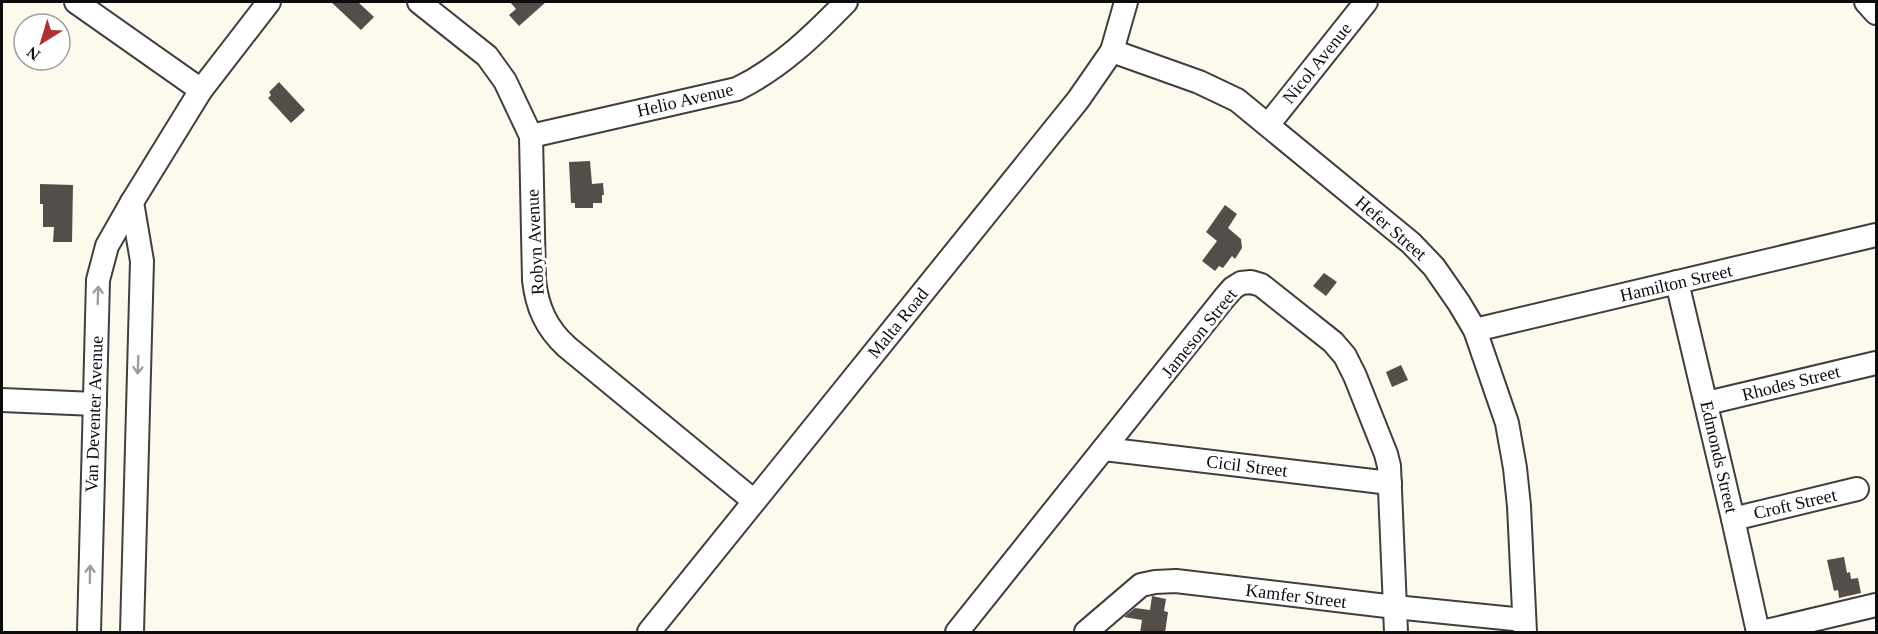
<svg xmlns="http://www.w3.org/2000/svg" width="1878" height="634" viewBox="0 0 1878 634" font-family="'Times New Roman',serif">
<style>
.building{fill:#544e4a}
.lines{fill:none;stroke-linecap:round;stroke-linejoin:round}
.minor-casing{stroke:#3f3f3f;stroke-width:26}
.minor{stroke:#fff;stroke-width:22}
.oneway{stroke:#9e9e9e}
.labels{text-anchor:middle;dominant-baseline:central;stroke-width:6;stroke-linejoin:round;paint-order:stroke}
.street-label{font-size:18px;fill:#0c0c0c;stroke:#fff}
</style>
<rect width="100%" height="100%" fill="#fdfaed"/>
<!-- building -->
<g class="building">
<path d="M331 2H358L374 17 361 30Z"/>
<path d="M510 2H546L519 26 509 15 516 9Z"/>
<path d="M279 82 305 110 291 123 268 98 271 95 269 92Z"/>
<path d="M590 161 592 184 603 183 604 195H602V203H593V208H575V203H571L569 162Z"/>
<path d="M40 184 73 185 72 242H53L54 227H43V204H40Z"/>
<path d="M1225 205 1237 214 1228 228 1241 239 1242 248 1235 259 1232 256 1223 268 1219 266 1215 271 1202 261 1217 241 1206 232Z"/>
<path d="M1324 273 1337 282 1326 296 1313 286Z"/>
<path d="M1401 365 1408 380 1392 387 1386 372Z"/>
<path d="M1844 557 1847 573 1850 572 1851 579 1858 578 1861 593 1839 598 1838 590 1834 591 1827 560Z"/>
<path d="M1152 596 1166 599 1164 611 1168 612 1165 633H1140L1142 620 1124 617 1135 608 1150 610Z"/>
</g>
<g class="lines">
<!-- minor casing -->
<g class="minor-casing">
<g id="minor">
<path d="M76 2 201 90"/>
<path d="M419 2 487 56 505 81 531 136 534 280C537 307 546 328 567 347L754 501"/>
<path d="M1866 2 1876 13"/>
<path d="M1112 51 1199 82 1237 100 1411 243 1434 267 1459 303 1475 330 1507 423 1515 468 1519 506 1525 632"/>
<path d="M1268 125 1366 2"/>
<path d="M531 136 737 89C780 68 813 36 846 2"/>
<path d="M132 202 142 261 132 632"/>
<path d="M1677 282 1733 519 1758 632"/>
<path d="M1475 330 1876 235"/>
<path d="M2 400 95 404"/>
<path d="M1707 403 1876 363"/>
<path d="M1104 449 1390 483"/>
<path d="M1733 519 1857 489"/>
<path d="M89 632 98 280 107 246 132 202 201 90 269 2"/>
<path d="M649 632 1078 100 1112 51 1126 2"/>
<path d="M957 632 1225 297 1233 288 1241 283 1251 282 1261 285 1333 342 1345 356 1355 376 1386 454 1389 466 1396 632"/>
<path d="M1086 632 1141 585 1155 582 1176 581 1395 607 1524 620"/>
<path d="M1762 632 1876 605"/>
</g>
</g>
<!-- minor -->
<use href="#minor" class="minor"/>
</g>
<!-- one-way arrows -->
<defs><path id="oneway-shaft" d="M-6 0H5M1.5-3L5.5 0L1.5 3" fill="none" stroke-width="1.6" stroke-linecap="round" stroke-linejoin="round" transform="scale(1.5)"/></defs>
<g class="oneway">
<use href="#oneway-shaft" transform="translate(98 295) rotate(-88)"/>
<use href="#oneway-shaft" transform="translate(138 365) rotate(92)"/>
<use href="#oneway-shaft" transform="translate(90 574) rotate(-89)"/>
</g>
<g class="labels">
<!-- street labels -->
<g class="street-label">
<text transform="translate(1317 63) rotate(-51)">Nicol Avenue</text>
<text transform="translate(685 100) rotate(-13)">Helio Avenue</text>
<text transform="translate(1391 228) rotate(41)">Hefer Street</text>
<text transform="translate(535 242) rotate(-93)">Robyn Avenue</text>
<text transform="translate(1676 283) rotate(-13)">Hamilton Street</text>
<text transform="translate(898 323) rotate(-51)">Malta Road</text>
<text transform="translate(1199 333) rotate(-51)">Jameson Street</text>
<text transform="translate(1791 383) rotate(-14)">Rhodes Street</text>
<text transform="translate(94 414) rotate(-88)">Van Deventer Avenue</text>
<text transform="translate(1719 457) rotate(77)">Edmonds Street</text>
<text transform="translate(1247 466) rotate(7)">Cicil Street</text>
<text transform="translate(1795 504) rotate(-13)">Croft Street</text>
<text transform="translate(1296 596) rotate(7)">Kamfer Street</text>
</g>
</g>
<!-- border -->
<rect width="1878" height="634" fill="none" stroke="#0c0c0c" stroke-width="6"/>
<!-- north arrow -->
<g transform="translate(42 42) rotate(217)"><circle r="28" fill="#ffffff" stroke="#9e9e9e" stroke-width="1.5"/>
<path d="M0-4.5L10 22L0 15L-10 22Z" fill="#ae3235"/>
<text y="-9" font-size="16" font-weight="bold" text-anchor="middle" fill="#0c0c0c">N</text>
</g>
</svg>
